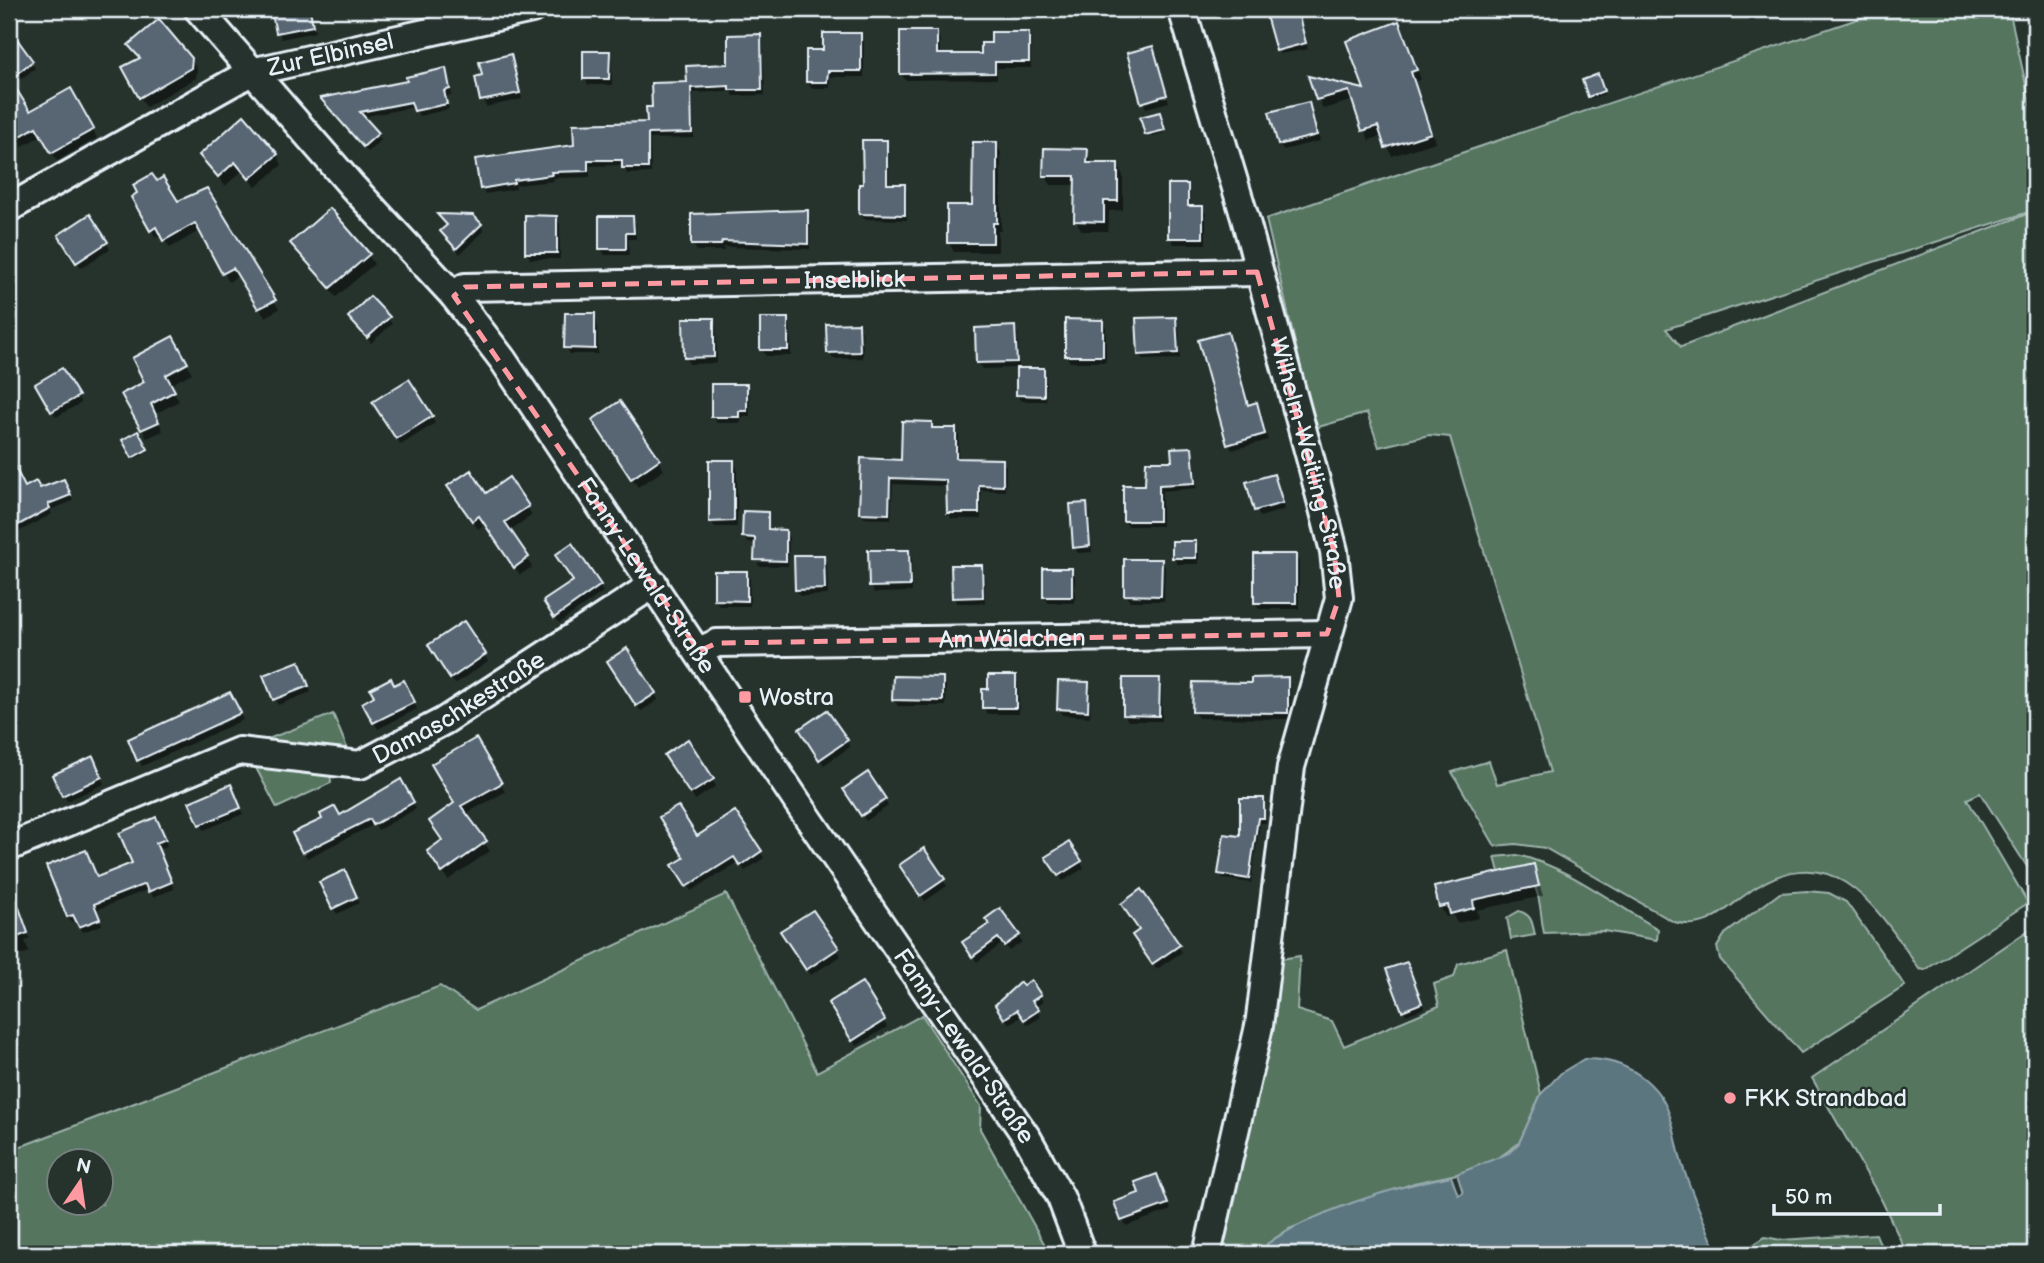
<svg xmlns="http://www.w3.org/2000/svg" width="2044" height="1263" viewBox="0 0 2044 1263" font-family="'Balsamiq Sans',sans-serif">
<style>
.green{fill:#54755f;stroke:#9eb3ac;stroke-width:2;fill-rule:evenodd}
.water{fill:#5c767f;stroke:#94a7af;stroke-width:2}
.shadow{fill:#0007}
.building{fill:#586673;stroke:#e8f1f8;stroke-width:2}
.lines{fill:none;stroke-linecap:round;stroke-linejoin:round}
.minor-casing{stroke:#e8f1f8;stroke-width:32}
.minor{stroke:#26332d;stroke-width:26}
.marked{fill:none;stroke:#ff9aa2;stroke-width:5;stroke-dasharray:14 9;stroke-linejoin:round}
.poi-dot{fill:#ff9aa2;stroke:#26332d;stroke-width:2.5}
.labels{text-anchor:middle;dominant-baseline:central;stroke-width:5;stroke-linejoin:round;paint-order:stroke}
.street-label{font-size:24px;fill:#e8f1f8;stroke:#26332d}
.poi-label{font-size:24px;fill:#e8f1f8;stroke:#26332d;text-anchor:start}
</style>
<rect width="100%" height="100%" fill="#26332d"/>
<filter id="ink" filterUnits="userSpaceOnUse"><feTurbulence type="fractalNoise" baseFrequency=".0143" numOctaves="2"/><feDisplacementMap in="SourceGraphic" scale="14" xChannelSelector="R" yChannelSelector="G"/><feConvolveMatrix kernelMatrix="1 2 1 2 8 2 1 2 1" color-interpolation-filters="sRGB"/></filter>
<g filter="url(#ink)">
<!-- green -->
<g class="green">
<path d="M1887 9H2009L2035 125V210L1666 329 1681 347 2035 211V879L1980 793 1967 799 2028 903 1925 970 1919 969C1873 900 1827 831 1741 898 1719 915 1704 930 1674 922L1545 848 1516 844 1495 846 1452 772 1489 761 1497 784 1550 772 1450 437 1429 435 1379 447 1367 413 1315 428 1266 219Z"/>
<path d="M333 714 350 755 267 746 265 740Z"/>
<path d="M258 761 330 769 331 783 277 808 255 766Z"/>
<path d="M1517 855C1567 866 1614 904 1658 929L1657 940 1604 931 1544 933C1540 916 1542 903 1535 887L1539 885 1499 872 1495 857Z"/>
<path d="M1807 891 1829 893 1846 902 1905 986 1801 1053 1720 959 1717 947 1725 934 1780 893Z"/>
<path d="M726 894 817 1072 922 1015 981 1106 980 1129 1050 1254H9V1151L440 986 476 1010ZM60 1162H102V1204H60Z"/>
<path d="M1519 911C1532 915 1532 922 1535 935L1511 939 1507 918Z"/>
<path d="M2035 926V1254H1907L1882 1201 1812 1078Z"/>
<path d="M1507 950 1541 1094 1519 1143 1497 1159 1457 1174 1414 1183 1289 1229 1267 1244 1266 1254H1214L1266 1045 1281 959 1300 956 1297 1010 1332 1021 1344 1046 1439 1006 1434 984 1454 977 1458 964Z"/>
<path d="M1876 1234 1884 1254H1739L1765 1237 1781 1240Z"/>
</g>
<!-- water -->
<path class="water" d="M1584 1059C1625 1058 1662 1082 1672 1123 1676 1137 1678 1150 1682 1164 1692 1195 1706 1224 1717 1254H1266L1267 1244C1311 1212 1397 1186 1451 1176L1458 1195 1463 1193 1457 1174 1509 1153 1519 1143 1541 1094 1561 1073Z"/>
<!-- shadow -->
<g class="shadow">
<path d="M273 9H311L315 32 281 39Z"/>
<path d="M1266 9H1297L1308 49 1280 54Z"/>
<path d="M1673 9H1691V10L1675 15Z"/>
<path d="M1398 24 1421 79 1415 82 1435 142 1392 156 1383 136 1369 140 1354 100 1323 109 1311 78 1366 92Z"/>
<path d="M10 33 35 68 12 86 29 113 70 90 97 138 57 161 42 135 11 153Z"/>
<path d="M936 33 940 40V55H983L993 45 1028 34 1031 40V68H997V79L905 80 902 74Z"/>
<path d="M860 35 864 41V77H830V88H811L808 82 824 51Z"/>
<path d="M760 36 763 42 765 95 734 96 731 91 693 93 694 138 650 139 651 173 627 174 624 165 590 166V177L553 178 554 181 516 185V189L485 194 482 189 576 147 648 123 654 109 688 84 730 65Z"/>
<path d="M131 45 191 59 197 69 196 78 146 107 124 68 141 60Z"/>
<path d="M1152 48 1169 102 1146 108 1143 102Z"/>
<path d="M609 53 612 59V85H588L585 78Z"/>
<path d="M510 56 522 99 486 107 477 78Z"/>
<path d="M445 70 452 95 446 97 449 109 419 116 414 107 362 117 381 140 368 152 322 100 409 83Z"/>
<path d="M1599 78 1604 94 1591 99 1589 96Z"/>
<path d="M1308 104 1320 141 1283 150 1279 144Z"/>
<path d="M1161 116 1165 133 1148 137 1146 134Z"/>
<path d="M886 142 889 148V185L904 186 907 191V220L864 219 860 214 865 185Z"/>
<path d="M996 144 1001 153V231H998V252H954L949 243 973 207Z"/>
<path d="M1087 150 1092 165H1117L1123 175V210L1109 211 1108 231H1082L1076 221 1077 185H1051L1045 175Z"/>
<path d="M201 155H277L282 165 256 187 242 171 225 186Z"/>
<path d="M1187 186 1190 193V208H1202L1206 214V244H1174L1170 237Z"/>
<path d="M207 190 279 309 265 317 239 275 229 282 201 230 170 248 162 235 156 238 133 198 177 204Z"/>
<path d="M807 212 810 218V249L724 247V251H697L693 245Z"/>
<path d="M440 216 481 225 484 231 460 254 442 232 448 226Z"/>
<path d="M89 217 110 249 81 268 60 235Z"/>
<path d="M556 218 560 224V259H530L527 252Z"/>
<path d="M632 218 636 224V239H628L629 255H605L601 249Z"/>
<path d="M293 243 368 255 374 264 336 297Z"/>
<path d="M594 315 597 321 598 354H570L566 348Z"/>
<path d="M350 318H388L392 324 371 343Z"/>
<path d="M1175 318 1179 325 1180 359 1143 360 1140 354Z"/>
<path d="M713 320 716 326 717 363 689 364 686 357Z"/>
<path d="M787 320 790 326 791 356H766L762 349Z"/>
<path d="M1102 322 1106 328V362H1070L1066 356Z"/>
<path d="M858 325 862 331 863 358 833 359 829 352Z"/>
<path d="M1014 328 1018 334 1019 370H1043L1046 376V401H1021L1017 395V368L982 369 978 362Z"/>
<path d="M1227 334 1249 406 1256 404 1259 411 1268 440 1232 450 1229 444Z"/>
<path d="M173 338 192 373 170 385 179 401 155 414 163 431 147 438 124 395 147 382Z"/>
<path d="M62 370 81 403 56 417 37 385Z"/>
<path d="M409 381 435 423 401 445 375 403Z"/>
<path d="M746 385 749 392 750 417H741V423H717L713 417Z"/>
<path d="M620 403 664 470 638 487 600 430Z"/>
<path d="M931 424 934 430H955L959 436 958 460 1002 461 1006 466 1005 491 981 490V519H952L948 513V486L893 484 891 519 864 518 860 512Z"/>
<path d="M137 434 148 452 135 459 125 440Z"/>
<path d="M1191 449 1194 454 1197 488 1162 491V526H1128L1124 521 1146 487Z"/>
<path d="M733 462 737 468V527H715L711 521Z"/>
<path d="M1274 476 1285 509 1260 517 1256 510Z"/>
<path d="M19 478 25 489 67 487 73 501 50 510 52 514 18 532 9 514 11 496 9 484Z"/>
<path d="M454 495H485L527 507 532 515 509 531 532 567 520 575 485 524 478 529Z"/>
<path d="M1086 505 1090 512 1092 552 1078 553 1074 547Z"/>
<path d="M767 513 770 531H785L789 538 788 566H759L756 559V543H748L744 537Z"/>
<path d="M1195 543 1199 549V564H1177L1174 557Z"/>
<path d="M571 545 603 592 559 623 549 608 575 582Z"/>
<path d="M908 551 912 558V592L874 593 871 586Z"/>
<path d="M823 556 827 563 828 595 800 596 796 590Z"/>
<path d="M1295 556 1299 562V609H1259L1255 603Z"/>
<path d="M1161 561 1165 567 1164 601H1130L1126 595Z"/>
<path d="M981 566 985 573V603H957L953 597Z"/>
<path d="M1071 569 1075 576V603H1048L1045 597Z"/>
<path d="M746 573 750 579V606H719L716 600Z"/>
<path d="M464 623 488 661 455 684 430 645Z"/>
<path d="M302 669 311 692 278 705 275 699Z"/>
<path d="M1015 677 1018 683 1019 714H987L984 708Z"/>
<path d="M942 679 946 685V706H898L894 699Z"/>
<path d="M1287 679 1290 685 1291 719 1198 718 1194 712Z"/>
<path d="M1159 680 1162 686V721H1128L1124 714Z"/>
<path d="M403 682 417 709 378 729 364 703Z"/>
<path d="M1088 684 1091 690 1090 717 1062 715 1059 709Z"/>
<path d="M230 695 243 720 142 766 139 760Z"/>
<path d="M656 695 658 700 641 711 638 707Z"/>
<path d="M804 736 847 741 850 747 824 765Z"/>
<path d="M475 740 505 792 465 814 490 851 448 880 434 859 444 841Z"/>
<path d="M688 742 716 786 695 800 670 762Z"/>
<path d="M96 765 104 784 67 801 63 795Z"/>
<path d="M401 782 416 809 378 830 375 824 307 858 294 834 340 817Z"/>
<path d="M234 793 243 814 204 830 201 824Z"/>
<path d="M1263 800 1266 823H1260L1251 883 1223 879 1220 874Z"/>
<path d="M886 802 888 806 866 821 863 817Z"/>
<path d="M734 813 764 858 745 871 739 862 691 891 675 865 686 858 697 839Z"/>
<path d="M159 825 167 846 158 849 174 889 153 897 149 889 96 910 102 925 83 932 77 920 71 922 68 917 48 867 97 879 135 864Z"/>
<path d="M1048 858 1080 861 1084 868 1063 881Z"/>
<path d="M1533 866 1543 896 1477 910 1479 918 1457 923 1453 915 1446 917 1440 907 1436 888Z"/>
<path d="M905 872 943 880 947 886 925 901Z"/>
<path d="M347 879 359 903 337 914 333 908Z"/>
<path d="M9 885 30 939 25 941 29 952 10 960Z"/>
<path d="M813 912 841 956 811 975 786 938Z"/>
<path d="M990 924 1018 936 1022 942 1009 951 1003 943 977 962 968 949Z"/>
<path d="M1141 931 1178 946 1182 952 1157 969 1138 942Z"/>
<path d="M1409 969 1424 1008 1406 1015 1389 970Z"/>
<path d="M861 984 887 1027 857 1046 831 1004Z"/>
<path d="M1040 996 1043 1002 1035 1007 1041 1017 1028 1025 1022 1016 1009 1024 1001 1011Z"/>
<path d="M1157 1176 1171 1210 1126 1226 1123 1220Z"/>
</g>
<!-- building -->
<g class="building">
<path d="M271 9H310L313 26 276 33Z"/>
<path d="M1275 9H1297L1306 43 1276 51 1265 12Z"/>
<path d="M159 19 192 58 191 68 139 98 122 67 140 58 128 45Z"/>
<path d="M1399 21 1417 70 1411 72 1431 133 1385 148 1378 126 1362 131 1349 91 1316 100 1308 76 1364 89 1346 41Z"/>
<path d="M9 28 33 61 10 79 30 111 71 88 94 129 51 153 36 127 9 143Z"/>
<path d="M900 31H937V54H981V43H991V32H1029V62H995V73L900 74Z"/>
<path d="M823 33H861V71H828L827 82H806V50H823Z"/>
<path d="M761 34 762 90H729V86L691 88 692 133 648 134V168H622V160H588V171L551 172 552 175 514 180V183L480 189 475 159 574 145 573 124 647 122 646 107H652L651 83 687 82 686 66 728 64V35Z"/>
<path d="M1153 46 1167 95 1141 103 1127 53Z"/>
<path d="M583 51H610L609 79H583Z"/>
<path d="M511 54 520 93 480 101 475 77 482 75 479 62Z"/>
<path d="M446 68 450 89 444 91 447 104 414 111 411 102 360 112 379 133 363 147 320 98 407 81 406 77Z"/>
<path d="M1598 74 1604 91 1588 97 1582 80Z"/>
<path d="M1309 102 1317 135 1278 145 1269 112Z"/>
<path d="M1160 112 1165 130 1145 135 1140 117Z"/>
<path d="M244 115 278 154 249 179 235 162 218 177 199 155Z"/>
<path d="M862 140H887V184H905V215L859 214V184H863Z"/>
<path d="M973 142H997V223H993V243H947V205H972Z"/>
<path d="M1044 148 1088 149 1087 163H1118V201H1104V222L1074 221 1075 176H1043Z"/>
<path d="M152 174 157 181 163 177 178 201 207 188 276 300 258 309 233 268 222 274 195 223 163 241 156 227 150 231 131 197 137 193 133 185Z"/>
<path d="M1168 184H1188V206H1203V238H1168Z"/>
<path d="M330 208 370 254 330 288 290 243Z"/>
<path d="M808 210V244L722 241 721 245H691V214Z"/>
<path d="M90 214 108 242 76 263 58 235Z"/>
<path d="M437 214 473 215 482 224 456 249 440 231 447 225Z"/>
<path d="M525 215 557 216V253H525Z"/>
<path d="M599 216H633L634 233H626V249H599Z"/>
<path d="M370 296 390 317 367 338 348 317Z"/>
<path d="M565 313H595V349L564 348Z"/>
<path d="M1176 317 1178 353 1138 355 1136 318Z"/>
<path d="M683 318H714V357L684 358Z"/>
<rect x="760" y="318" width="28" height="32"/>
<path d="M1065 319 1103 320V356H1065Z"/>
<path d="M859 323 860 352 827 353 826 324Z"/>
<path d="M1015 326 1017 362 976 363 975 328Z"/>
<path d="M1228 332 1248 405 1257 402 1265 434 1227 445 1198 340Z"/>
<path d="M173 336 188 363 166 375 175 391 151 404 159 422 141 430 121 394 144 382 132 358Z"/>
<path d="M62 368 79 396 51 412 35 384Z"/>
<path d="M1016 368H1044V396L1016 395Z"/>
<path d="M409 379 433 416 396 439 372 402Z"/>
<path d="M711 384H747V411H739V417H711Z"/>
<path d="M620 401 660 459 631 479 592 420Z"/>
<path d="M902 421 932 422V428H956V458L1003 459V486L979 485V513H947L946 480 890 478 889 514 859 513 861 458 901 460Z"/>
<path d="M138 431 148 449 132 458 122 440Z"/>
<path d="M1192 447 1195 483 1159 485V521H1123V485H1145L1146 461H1172L1171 448Z"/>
<path d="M9 455 25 487 36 481 40 488 64 479 71 495 48 504 50 508 9 530Z"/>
<path d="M709 460H734V521L709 522Z"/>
<path d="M471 470 486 493 509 477 529 506 505 522 529 557 514 568 479 516 472 521 447 486Z"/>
<path d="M1274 474 1283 503 1254 511 1246 482Z"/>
<path d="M1087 503 1090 546 1073 548 1070 504Z"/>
<path d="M743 511 768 512V529L786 530V561L754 560 755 538 742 537Z"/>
<rect x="1172" y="541" width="24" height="17"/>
<path d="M572 543 601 585 554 618 543 601 573 581 555 555Z"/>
<path d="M868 550H909L910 586 869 587Z"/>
<rect x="1254" y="554" width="42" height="49"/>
<path d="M794 555H824L825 589 795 590Z"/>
<path d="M1124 559H1162L1161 596 1124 595Z"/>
<path d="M951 565H982L983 597 952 598Z"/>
<rect x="1043" y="568" width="29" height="29"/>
<path d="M714 571H747V601L714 600Z"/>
<path d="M464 621 486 654 450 679 428 645Z"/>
<path d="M627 648 656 693 636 706 607 661Z"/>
<path d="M299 661 309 686 273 700 263 675Z"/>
<path d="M988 675H1016V708H982V689H988Z"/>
<path d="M893 676 943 677V701L892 700Z"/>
<path d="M1288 677V713L1192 712 1193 682 1251 683V678Z"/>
<path d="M391 678 394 685 404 680 415 702 373 723 362 703 374 696 370 689Z"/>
<path d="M1123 678H1160L1159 716 1123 715Z"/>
<path d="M1058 681 1089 682 1088 711 1057 709Z"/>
<path d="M230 692 241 713 137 761 128 739Z"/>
<path d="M827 710 848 740 819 760 799 729Z"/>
<path d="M476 738 502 783 461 806 487 841 442 873 427 851 442 840 429 821 454 803 431 764Z"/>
<path d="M688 739 714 779 690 794 664 755Z"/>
<path d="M93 756 102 777 62 796 52 775Z"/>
<path d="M868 772 886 799 861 816 843 789Z"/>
<path d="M401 779 414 802 373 825 370 819 302 853 292 833 322 819 320 814 335 806 340 815Z"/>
<path d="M231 784 241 808 199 825 189 802Z"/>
<path d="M1240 798H1264V818H1258L1249 879 1218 874 1224 834 1240 836Z"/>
<path d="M678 806 697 836 735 811 762 851 740 866 734 857 686 887 672 865 684 858 659 817Z"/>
<path d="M156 817 166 839 156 843 172 882 148 892 145 884 94 904 100 919 79 927 73 915 67 917 46 866 86 850 97 877 132 863 119 833Z"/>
<path d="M1069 842 1082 861 1058 876 1045 857Z"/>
<path d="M924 848 945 879 920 896 899 865Z"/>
<path d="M1534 864 1539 886 1473 900 1474 908 1450 914 1448 905 1439 907 1434 887Z"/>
<path d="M345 870 357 897 332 909 319 882Z"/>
<path d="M11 885 28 933 9 940V886Z"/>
<path d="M1141 889 1180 945 1152 964 1132 935 1139 930 1121 904Z"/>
<path d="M1000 908 1020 935 1004 946 998 938 972 957 962 942 989 924 985 919Z"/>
<path d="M813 910 839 948 806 970 780 931Z"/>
<path d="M1407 962 1422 1003 1402 1011 1386 969Z"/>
<path d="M1031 980 1041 995 1032 1001 1039 1010 1024 1020 1017 1010 1004 1019 995 1005 1020 982 1023 986Z"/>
<path d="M862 982 885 1020 852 1041 828 1003Z"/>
<path d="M1157 1174 1168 1204 1121 1221 1114 1202 1139 1193 1135 1182Z"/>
</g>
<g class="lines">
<!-- minor casing -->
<g class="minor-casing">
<g id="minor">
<path id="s1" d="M198 9 352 186 454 296 503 360 798 803 1028 1139 1061 1198 1082 1254"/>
<path id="s2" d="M1182 9 1245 218 1312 465 1334 551 1339 598 1291 767 1259 1026 1207 1254"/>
<path id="s3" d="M9 208 251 72 532 9"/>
<path id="s4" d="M454 296 465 287 1257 272"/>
<path id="s5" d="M699 651 717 643 1327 634"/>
<path id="s6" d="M9 847 239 751 360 765 444 721 654 584"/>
</g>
</g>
<!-- minor -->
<use href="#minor" class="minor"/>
</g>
</g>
<!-- marked area -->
<path class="marked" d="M1257 272 1334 551 1339 598 1327 634 717 643 699 651 454 296 465 287Z"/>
<!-- markers -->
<g class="poi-dot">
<rect x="738" y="690" width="14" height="14" rx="3.5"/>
<circle cx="1730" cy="1098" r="7"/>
</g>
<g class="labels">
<!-- street labels -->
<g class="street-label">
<text stroke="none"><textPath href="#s3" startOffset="359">Zur Elbinsel</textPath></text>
<text stroke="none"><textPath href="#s4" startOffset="404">Inselblick</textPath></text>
<text stroke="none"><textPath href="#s2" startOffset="472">Wilhelm-Weitling-Straße</textPath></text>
<text stroke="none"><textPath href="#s1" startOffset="724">Fanny-Lewald-Straße</textPath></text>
<text stroke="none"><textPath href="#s5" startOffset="315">Am Wäldchen</textPath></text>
<text stroke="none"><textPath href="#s6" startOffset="485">Damaschkestraße</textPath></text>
<text stroke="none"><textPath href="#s1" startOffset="1292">Fanny-Lewald-Straße</textPath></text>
</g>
<!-- poi labels -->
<g class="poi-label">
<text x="759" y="697">Wostra</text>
<text x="1744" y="1098">FKK Strandbad</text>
</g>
</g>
<!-- margin -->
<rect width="2044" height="1263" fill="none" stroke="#26332d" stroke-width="35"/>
<rect x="18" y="18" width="2009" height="1228" fill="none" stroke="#e8f1f8" stroke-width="2.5" filter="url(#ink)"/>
<!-- north arrow -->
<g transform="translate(80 1182) rotate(13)"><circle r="33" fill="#26332d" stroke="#747f7e" stroke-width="2"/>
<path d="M0-5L12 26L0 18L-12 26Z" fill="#ff9aa2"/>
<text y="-10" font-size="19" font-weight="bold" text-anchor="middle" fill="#e8f1f8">N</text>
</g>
<!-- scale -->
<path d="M1774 1204v10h166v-10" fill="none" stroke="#e8f1f8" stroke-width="3.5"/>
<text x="1785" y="1204" font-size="21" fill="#e8f1f8" stroke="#26332d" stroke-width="5" paint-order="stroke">50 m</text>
</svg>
